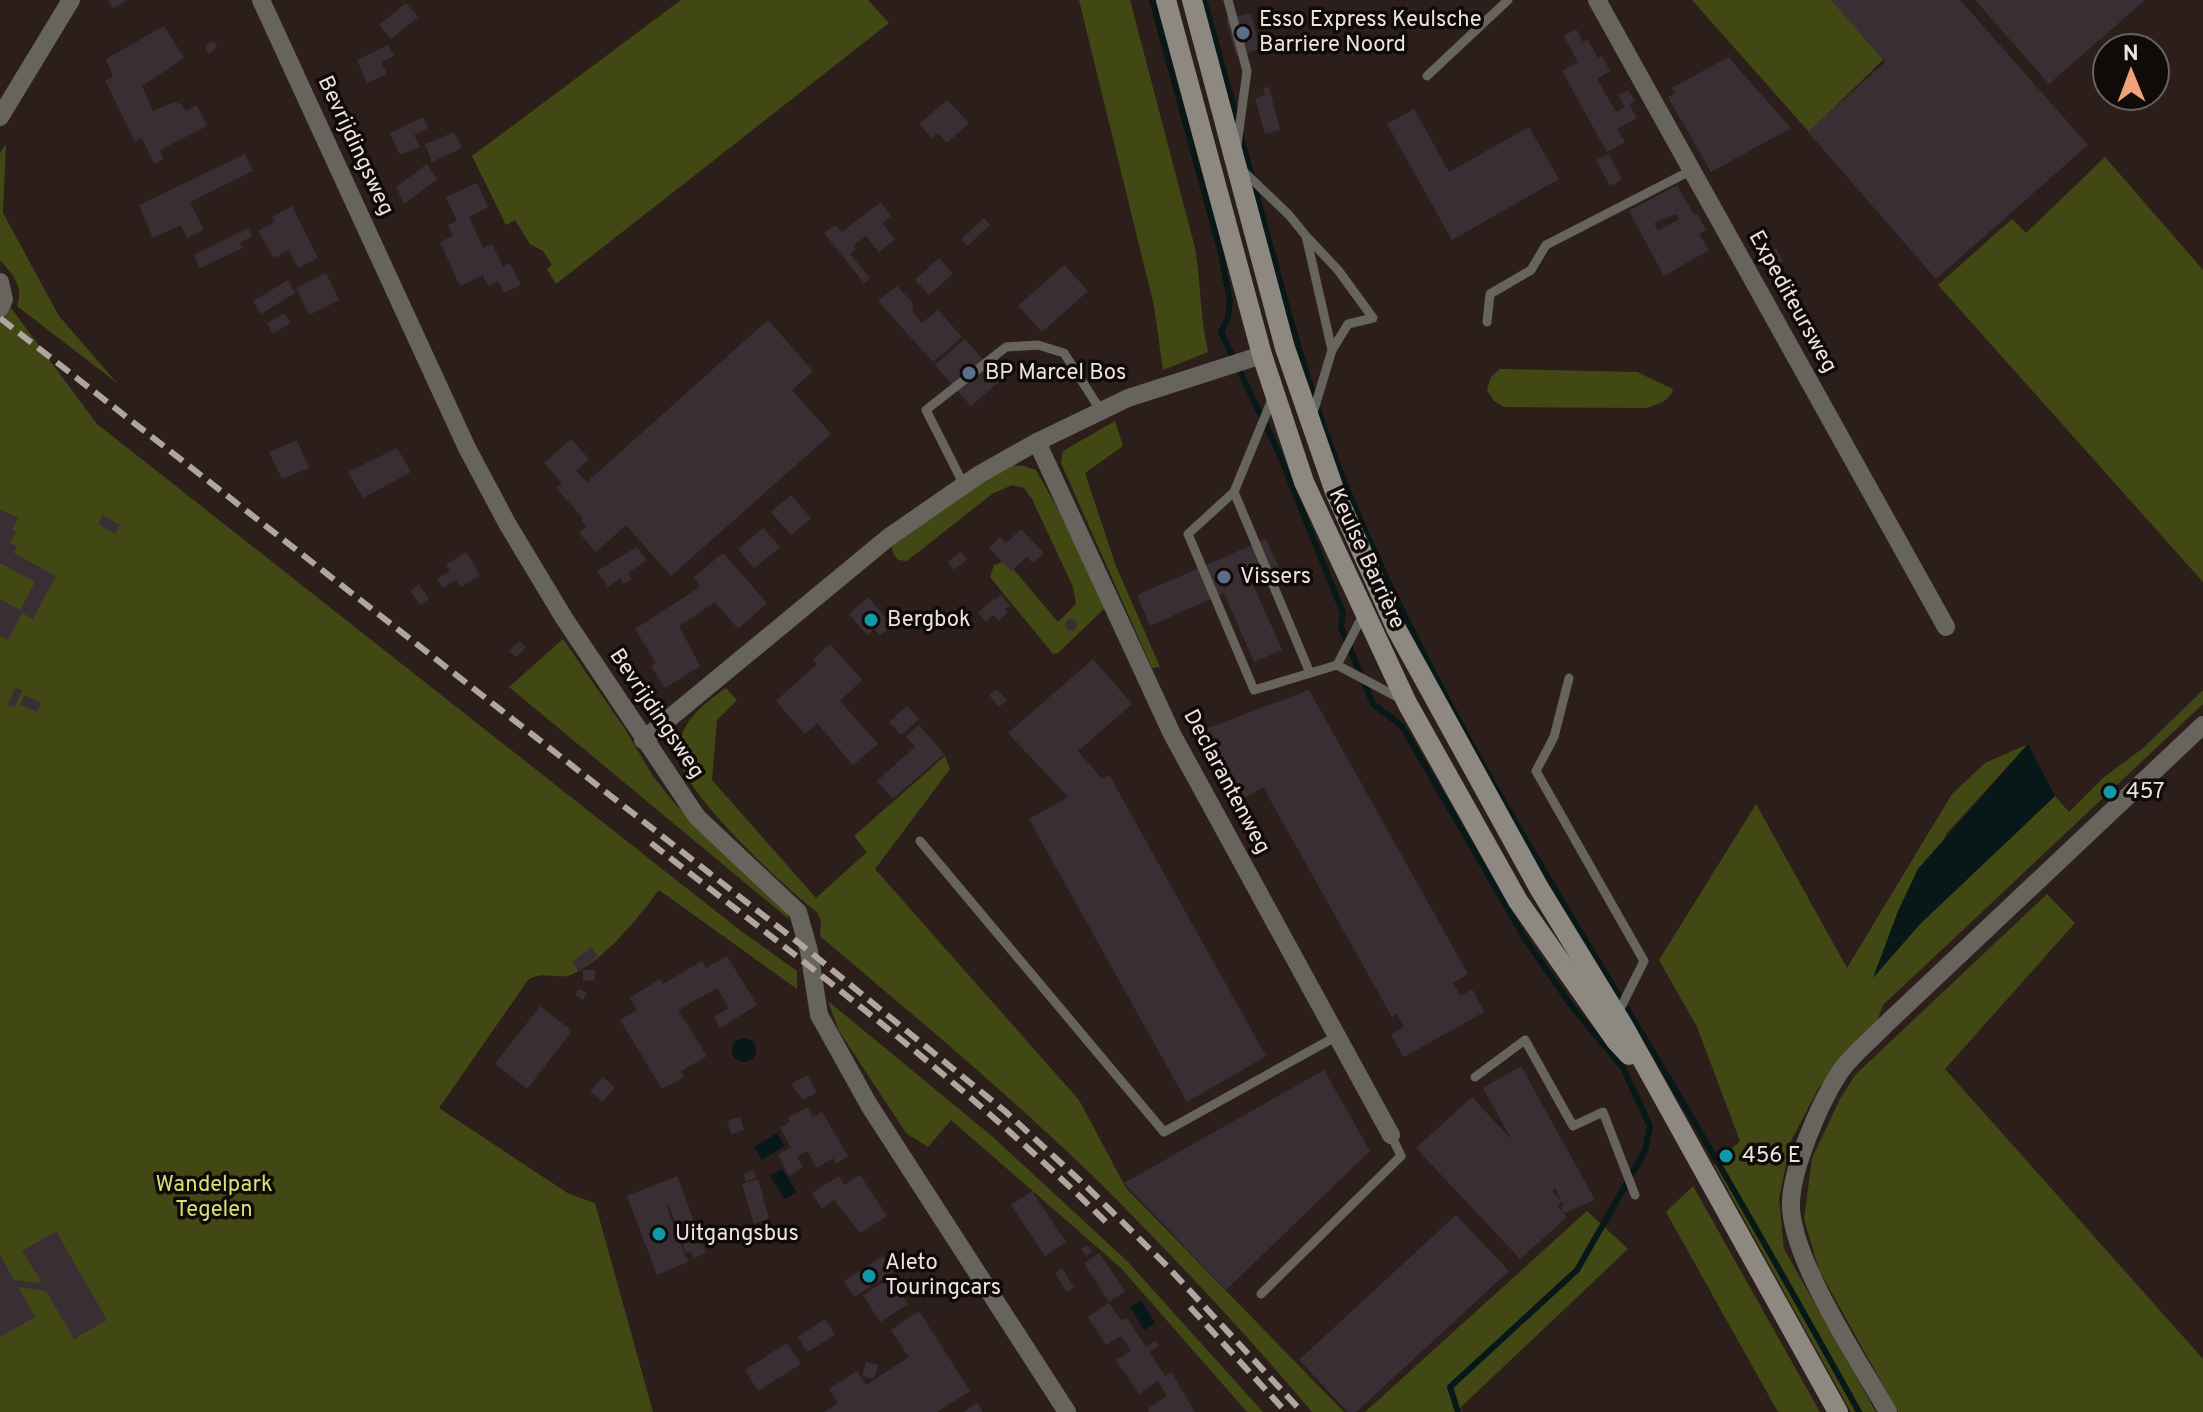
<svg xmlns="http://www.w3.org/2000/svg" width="2203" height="1412" viewBox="0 0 2203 1412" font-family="Overpass,sans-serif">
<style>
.green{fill:#424814}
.water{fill:#081718}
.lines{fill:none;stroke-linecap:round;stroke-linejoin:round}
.stream{stroke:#081718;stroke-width:6}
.building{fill:#3a2e35;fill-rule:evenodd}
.lane{stroke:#67645e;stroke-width:9}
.street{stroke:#67645e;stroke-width:18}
.secondary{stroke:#8e8980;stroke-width:20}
.rail{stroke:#afa5a1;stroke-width:6;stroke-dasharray:16 8;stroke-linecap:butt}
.service-dot{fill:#5c6f8a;stroke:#100b09;stroke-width:3}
.culture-dot{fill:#0f9aa8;stroke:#100b09;stroke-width:3}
.labels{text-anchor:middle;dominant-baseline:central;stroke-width:7;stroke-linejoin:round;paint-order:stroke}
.poi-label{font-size:22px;fill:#ede4e1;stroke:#100b09;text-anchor:start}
.street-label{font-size:22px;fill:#ede4e1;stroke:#100b09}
.park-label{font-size:22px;fill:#d4e276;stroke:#100b09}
</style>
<rect width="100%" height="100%" fill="#2c1f1b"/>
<!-- green -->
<g class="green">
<path d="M681 0H868L889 23 556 284 547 269 552 265 543 251 530 244 515 220 506 225 472 156Z"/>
<path d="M1079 0H1130L1195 248C1201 283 1200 317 1208 352L1163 370 1154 306Z"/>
<path d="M1692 0H1833L1884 59 1809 132Z"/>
<path d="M6 144 3 213 59 316 117 383 17 306C24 286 13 275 0 260V153Z"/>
<path d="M2105 157 2203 270V582L1938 285 2012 219 2026 233Z"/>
<path d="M0 293 97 424 741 931 797 971V989L659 890C638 918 607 957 575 973 560 982 543 969 528 980L439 1108 569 1194 595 1203 653 1412H0Z"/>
<path d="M1500 369 1637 372 1673 389C1670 401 1658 404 1647 408L1504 407 1494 401 1487 390 1491 377Z"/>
<path d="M1115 421 1123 446 1085 473 1116 566 1160 667 1152 668 1061 463 1063 451Z"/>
<path d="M1006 465 1024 466 1036 470 1060 513 1105 608 1058 653 1053 654 990 577 994 565 1002 562 1010 565 1058 622 1076 604 1073 587 1032 499 1024 488 1012 485 992 494 907 561 898 560 893 553 891 541Z"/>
<path d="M563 639 625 729 653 776 675 804 785 910 790 920 509 687Z"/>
<path d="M726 688 737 700 717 720 712 780 816 898 867 852 854 836 945 756 950 769 875 869 1079 1100 1126 1188 1344 1412H1312C1250 1338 1183 1267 1115 1198 1022 1105 920 1021 820 936L821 921 817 912C787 890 680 790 679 756 677 724 702 705 726 688Z"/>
<path d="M2203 690V704L1883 1005 1875 1027 1819 1087 1791 1141 1779 1198 1784 1249 1876 1412H1851L1714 1165 1740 1141 1697 1027 1659 960 1756 804 1847 968 1952 794 1985 763 2028 744 1947 833 1875 975 1920 924 2055 796 2069 812 2104 777 2142 749Z"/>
<path d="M2047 894 2075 923 1945 1069 2203 1359V1412H1898L1819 1270 1804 1219 1812 1158 1840 1099 1855 1075Z"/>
<path d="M828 1001 993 1137 1127 1261 1263 1412H1247L1121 1268 951 1120 928 1147 906 1133 839 1031Z"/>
<path d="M1693 1186 1820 1412H1778L1666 1212Z"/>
<path d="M1587 1211 1628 1249 1460 1408 1462 1412H1365Z"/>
</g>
<!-- water -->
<g class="water">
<path d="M2028 744 2055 796 1920 924 1873 978 1898 911 1918 869Z"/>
<circle cx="744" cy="1050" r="12"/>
<path d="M777 1133 785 1146 762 1160 754 1147Z"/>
<path d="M782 1169 797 1192 785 1199 770 1176Z"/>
<path d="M1141 1300 1155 1323 1144 1330 1130 1307Z"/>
</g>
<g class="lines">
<!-- stream -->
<g class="stream">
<path d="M1152 0 1221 254 1230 301 1228 318 1221 332 1278 451 1343 613 1341 627 1373 704 1402 726 1524 937 1570 1004 1623 1068 1650 1126 1645 1151 1577 1270 1450 1387 1458 1412"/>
<path d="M1204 0 1238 122"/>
<path d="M1240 133C1275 259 1304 389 1356 510 1434 692 1538 863 1641 1032 1716 1157 1788 1284 1859 1412"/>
</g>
</g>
<!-- building -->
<g class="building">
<path d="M108 0H126L113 9Z"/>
<path d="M1831 0H1960L2088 145 1936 279 1808 132 1885 62Z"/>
<path d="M1975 0H2145L2049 84Z"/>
<path d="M406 3 418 17 391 39 379 25Z"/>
<path d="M1251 13 1260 49 1236 56 1226 19Z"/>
<path d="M164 26 184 58 142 86 153 111 174 102 181 104 186 111 197 105 207 126 160 150 164 159 154 164 142 138 135 142 105 80 113 77 106 59Z"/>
<path d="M1576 29 1583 42 1588 40 1598 58 1602 56 1610 71 1597 79 1616 112 1625 107 1618 95 1628 90 1635 101 1629 104 1637 118 1617 129 1625 142 1607 152 1562 71 1578 62 1564 36Z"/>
<path d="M214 41 217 47 209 54 205 46Z"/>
<path d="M388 45 394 56 381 62 387 74 367 83 357 60Z"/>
<path d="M1728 57 1791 128 1711 172 1668 97 1675 93 1672 88Z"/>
<path d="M1269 87 1280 130 1265 134 1255 98 1265 95 1263 88Z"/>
<path d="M947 100 969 123 947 143 938 133 932 138 919 124Z"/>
<path d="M1414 109 1449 172 1529 127 1559 179 1452 240 1387 124Z"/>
<path d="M423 117 428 128 414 135 420 147 400 155 390 133Z"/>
<path d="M454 132 462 148 432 162 425 144Z"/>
<path d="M245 154 253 171 190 202 204 230 187 238 181 225 153 238 139 205Z"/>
<path d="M1609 154 1622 180 1610 186 1596 160Z"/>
<path d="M427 164 437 179 404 204 396 187Z"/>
<path d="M477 183 488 207 469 217 483 248 492 244 503 267 510 263 521 285 504 293 498 281 488 286 483 275 460 286 440 242 453 236 448 225 457 221 446 197Z"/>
<path d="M1677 185 1694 215 1697 213 1706 230 1699 234 1709 250 1664 276 1629 211ZM1676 214 1679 219 1658 231 1654 223Z"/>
<path d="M881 202 891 216 882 223 895 239 879 252 866 236 853 246 856 249 850 254 870 278 864 283 824 233 835 225 842 232Z"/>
<path d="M292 206 318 258 298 268 289 250 274 258 258 231 275 222 272 217Z"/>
<path d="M984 218 990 225 967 246 961 239Z"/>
<path d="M248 228 252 237 240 242 243 248 200 268 194 255Z"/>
<path d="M1776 248 1783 261 1776 265 1768 252Z"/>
<path d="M939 258 953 274 929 295 915 280Z"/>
<path d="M1064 265 1088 291 1042 332 1018 306Z"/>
<path d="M326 273 339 300 309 315 296 288Z"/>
<path d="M288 280 295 293 261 314 253 301Z"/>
<path d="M897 286 912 302 913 312 922 323 938 310 962 337 933 362 878 301Z"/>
<path d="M285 313 290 323 273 334 267 323Z"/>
<path d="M768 320 813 371 792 390 831 434 671 576 626 525 596 552 579 533 587 526 581 520 583 518 556 488 562 483 544 463 571 439 589 459 576 471 587 482Z"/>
<path d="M965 339 1001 380 971 406 935 365Z"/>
<path d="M297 440 309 468 282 479 269 452Z"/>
<path d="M397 448 411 472 363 498 348 472Z"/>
<path d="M791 495 811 518 791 535 771 512Z"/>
<path d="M0 509 18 518 12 530 16 532 10 543 17 547 14 553 56 576 33 619 22 613 8 640 0 635V599L20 610 35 582 0 563Z"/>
<path d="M103 515 120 525 115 534 98 524Z"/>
<path d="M763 528 780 547 754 568 738 549Z"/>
<path d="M1021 529 1044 553 1033 563 1027 557 1011 571 989 548 1000 537 1006 543Z"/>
<path d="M1266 539 1280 570 1252 582 1282 650 1254 662 1224 593 1150 626 1137 595Z"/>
<path d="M637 547 646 560 628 573 632 579 624 584 620 578 608 587 597 571Z"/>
<path d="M961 551 967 560 954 570 948 562Z"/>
<path d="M466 552 480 575 461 587 456 580 443 588 437 579 450 571 446 565Z"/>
<path d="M723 553 767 603 738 629 715 602 679 626 700 666 665 688 651 666 656 663 635 629 700 587 694 577Z"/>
<path d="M419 584 429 599 420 605 410 591Z"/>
<path d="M1001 595 1010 605 1005 610 1008 612 999 621 993 615 986 622 978 613 994 598 996 600Z"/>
<path d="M868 597 892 625 880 636 874 629 867 635 849 614Z"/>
<circle cx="1071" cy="625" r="6"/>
<path d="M519 641 526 647 516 657 509 651Z"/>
<path d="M830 644 862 680 840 701 878 744 853 765 817 723 805 734 776 701 817 664 813 660Z"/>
<path d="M1093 659 1132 704 1078 751 1102 779 1109 775 1266 1056 1187 1102 1029 819 1068 797 1008 733Z"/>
<path d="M15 688 22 690 15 707 8 705Z"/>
<path d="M997 689 1007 700 999 707 989 695Z"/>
<path d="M1309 690 1468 974 1453 983 1461 996 1472 989 1484 1012 1404 1057 1391 1035 1404 1027 1397 1014 1392 1017 1263 787 1239 801 1200 731Z"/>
<path d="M24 695 41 702 37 712 20 705Z"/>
<path d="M907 706 919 719 901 735 889 722Z"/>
<path d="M919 725 944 754 893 799 877 781 915 747 906 736Z"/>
<path d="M591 947 598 956 579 972 572 962Z"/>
<path d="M727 956 757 1005 720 1028 714 1017 729 1008 717 988 678 1010 707 1056 681 1071 684 1077 662 1089 620 1020 637 1010 630 998 660 979 663 984 702 961 706 968Z"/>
<path d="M583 970H595V980L583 981Z"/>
<path d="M579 989 587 993 583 1000 575 995Z"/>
<path d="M540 1006 572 1031 527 1089 495 1064Z"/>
<path d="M1521 1066 1595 1200 1564 1213 1561 1207 1564 1205 1555 1188 1552 1191 1562 1202 1557 1206 1567 1217 1520 1259 1416 1148 1472 1097 1512 1140 1483 1088Z"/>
<path d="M1324 1070 1370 1151 1226 1290 1124 1183Z"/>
<path d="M807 1075 817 1092 803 1100 791 1084Z"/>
<path d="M603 1077 615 1088 602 1102 590 1091Z"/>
<path d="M807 1107 813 1117 822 1112 848 1156 836 1164 833 1158 817 1168 807 1151 797 1157 803 1167 789 1176 778 1155 791 1147 780 1128 790 1122 788 1118Z"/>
<path d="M740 1117 744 1130 731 1134 727 1121Z"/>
<path d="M754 1170 756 1178 746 1181 744 1174Z"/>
<path d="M860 1175 887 1216 860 1233 834 1200 822 1209 812 1193 839 1176 844 1185Z"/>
<path d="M677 1176 706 1253 694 1258 691 1251 686 1253 669 1205H666L688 1262 657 1275 627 1196Z"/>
<path d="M758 1179 769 1218 754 1224 742 1184Z"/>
<path d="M1032 1191 1066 1242 1045 1256 1011 1205Z"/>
<path d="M1456 1215 1509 1271 1356 1412H1348L1299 1360Z"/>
<path d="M56 1231 107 1320 74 1339 46 1291 18 1287 35 1317 0 1337V1255L14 1280 42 1283 22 1251Z"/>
<path d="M1087 1245 1092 1252 1086 1256 1081 1249Z"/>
<path d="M1099 1253 1125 1291 1109 1302 1084 1263Z"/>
<path d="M883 1256 893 1272 854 1297 844 1281Z"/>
<path d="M1062 1268 1074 1288 1067 1292 1055 1273Z"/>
<path d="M895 1275 908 1295 904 1298 908 1304 880 1322 863 1295Z"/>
<path d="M1109 1303 1122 1321 1127 1318 1146 1347 1155 1341 1159 1346 1149 1352 1165 1376 1171 1372 1195 1412H1149L1147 1409 1167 1396 1158 1381 1139 1394 1116 1360 1131 1351 1121 1336 1106 1345 1088 1317Z"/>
<path d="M919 1311 970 1391 937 1412H824L838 1403 829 1389 857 1371 866 1385 909 1357 891 1330Z"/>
<path d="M825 1319 835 1335 807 1352 798 1337Z"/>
<path d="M787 1343 801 1364 758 1391 745 1370Z"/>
<path d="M866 1362 878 1365 874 1379 862 1376Z"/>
<path d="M977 1403 983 1412H964Z"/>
</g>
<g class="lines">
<!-- lane -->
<g class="lane">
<path d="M1228 0 1247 71 1237 145"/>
<path d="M1427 76 1508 0"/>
<path d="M1241 169 1289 215 1306 236 1332 350"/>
<path d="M1308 238 1338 270 1373 318 1348 324 1332 350 1313 413"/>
<path d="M1487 322 1490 294 1531 270 1546 245 1692 170"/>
<path d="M1273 397 1234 492 1188 534 1254 690 1337 665 1401 699"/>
<path d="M964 485 926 410 1006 347 1038 345 1064 353 1101 411"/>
<path d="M1234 492 1310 673"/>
<path d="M1337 665 1363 615"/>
<path d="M1569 678 1554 737 1536 771 1644 961 1618 1013"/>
<path d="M920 841 1164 1132 1337 1036"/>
<path d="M1475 1077 1525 1040 1573 1126 1603 1112 1635 1195"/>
<path d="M1261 1294 1401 1156 1391 1135"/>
</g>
<!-- street -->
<g class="street">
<path d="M261 0 467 448 508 525 564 618 697 817 798 912 809 951 819 1015 869 1105 1067 1412"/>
<path d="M1597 0 1946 627"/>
<path d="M0 117 71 0"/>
<path d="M0 282 4 299 0 308"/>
<path d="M1037 442 1172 734 1391 1135"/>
<path d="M643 740 889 537 980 474 1037 442 1128 398 1262 355"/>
<path d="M1888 1412C1860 1363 1788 1255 1791 1201 1793 1166 1819 1105 1838 1075 1849 1057 1870 1041 1884 1026L2203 725"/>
</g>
<!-- secondary -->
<g class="secondary">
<path d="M1166 0 1262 355 1304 482 1407 703 1518 901 1616 1041 1629 1055"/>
<path d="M1192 0 1285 348 1335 492 1397 630 1539 888 1624 1027 1838 1412"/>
</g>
<!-- rail -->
<g class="rail">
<path d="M0 318 809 951 1006 1112 1088 1188 1167 1266 1302 1412"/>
<path d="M651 843C806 964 966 1083 1106 1222"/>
<path d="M1190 1307 1286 1412"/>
</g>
</g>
<!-- markers -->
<g class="service-dot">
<circle cx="1243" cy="33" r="8"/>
<circle cx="969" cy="373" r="8"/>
<circle cx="1224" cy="577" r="8"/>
</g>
<g class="culture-dot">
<circle cx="871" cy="620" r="8"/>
<circle cx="2110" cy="792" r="8"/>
<circle cx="1726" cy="1156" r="8"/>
<circle cx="659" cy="1234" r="8"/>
<circle cx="869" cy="1276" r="8"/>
</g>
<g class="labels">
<!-- poi labels -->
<g class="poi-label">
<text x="1259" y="20">Esso Express Keulsche<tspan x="1259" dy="25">Barriere Noord</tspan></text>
<text x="985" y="373">BP Marcel Bos</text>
<text x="1240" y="577">Vissers</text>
<text x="887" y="620">Bergbok</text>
<text x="2126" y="792">457</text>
<text x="1742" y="1156">456 E</text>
<text x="675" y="1234">Uitgangsbus</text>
<text x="885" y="1263">Aleto<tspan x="885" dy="25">Touringcars</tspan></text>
</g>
<!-- street labels -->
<g class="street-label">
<text transform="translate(355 146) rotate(65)">Bevrijdingsweg</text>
<text transform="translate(1792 302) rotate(61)">Expediteursweg</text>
<text transform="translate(1366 559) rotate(65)">Keulse Barrière</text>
<text transform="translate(656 714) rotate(56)">Bevrijdingsweg</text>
<text transform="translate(1226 782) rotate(62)">Declarantenweg</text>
</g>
<!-- park labels -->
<g class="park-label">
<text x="214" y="1185">Wandelpark<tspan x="214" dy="25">Tegelen</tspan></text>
</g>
</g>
<!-- north arrow -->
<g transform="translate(2131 72) rotate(359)"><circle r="38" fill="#100b09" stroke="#68625f" stroke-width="2"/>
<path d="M0-6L14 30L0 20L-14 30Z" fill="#f0a27a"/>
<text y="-12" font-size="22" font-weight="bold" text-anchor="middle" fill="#ede4e1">N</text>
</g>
</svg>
